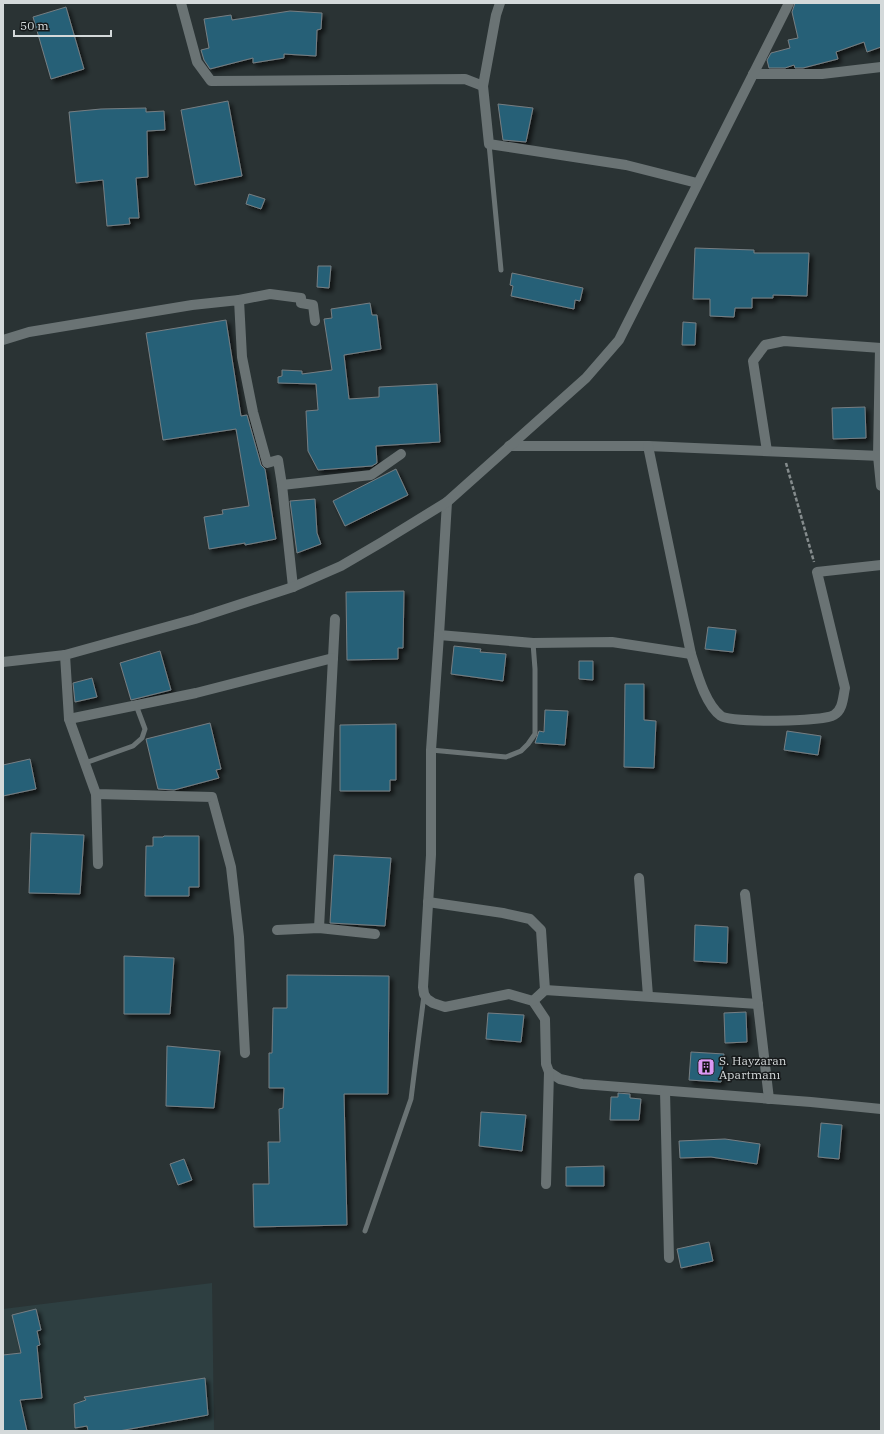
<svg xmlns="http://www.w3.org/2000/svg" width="884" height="1434" viewBox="0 0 884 1434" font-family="'IBM Plex Serif',serif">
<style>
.built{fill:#2e3f41}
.building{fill:#286077;stroke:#767e82;filter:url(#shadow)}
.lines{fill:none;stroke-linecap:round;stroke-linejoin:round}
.path{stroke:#858c8d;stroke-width:2.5;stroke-dasharray:4 2;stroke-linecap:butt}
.lane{stroke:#6a7374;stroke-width:5}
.street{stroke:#6a7374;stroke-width:10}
.labels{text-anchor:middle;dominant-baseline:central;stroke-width:3;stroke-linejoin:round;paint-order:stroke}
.poi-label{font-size:12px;fill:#d4d9da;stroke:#16191a;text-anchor:start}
</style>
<defs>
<filter id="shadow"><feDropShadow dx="3.5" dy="3.5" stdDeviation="2" flood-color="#0009"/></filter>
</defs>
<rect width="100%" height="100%" fill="#2a3334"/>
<!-- built -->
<path class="built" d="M212 1283 214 1431H3V1309Z"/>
<!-- building -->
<g class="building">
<path d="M795 3H881V47L867 52 864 42 836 52 838 59 803 68H795L794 65 785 68H769L767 60 771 53 790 48 788 40 798 38 792 12Z"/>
<path d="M66 7 84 69 51 79 33 17Z"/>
<path d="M290 11 322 13 321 29 317 30 316 56 284 54V58L253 63V58L210 69 204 60 201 50 209 48 204 19 231 15 232 20Z"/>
<path d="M228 101 242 176 195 185 181 110Z"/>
<path d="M498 104 533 108 526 142 503 140Z"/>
<path d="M146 108V112L164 111 165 130 147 131 148 177 136 178 139 218H129L130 224 107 226 103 180 76 183 69 112 101 109Z"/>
<path d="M249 194 265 199 261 209 246 204Z"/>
<path d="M695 248 754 250V253H809L807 296 773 295V298H752V308H735L734 317 710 316V299H693Z"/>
<path d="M318 266H331L329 288 317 287Z"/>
<path d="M512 273 583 288 580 301 575 300 574 309 511 296 513 286 510 285Z"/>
<path d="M370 303 372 315H377L381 349 344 355 349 399 379 397V387L437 384 440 442 376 446 377 463 372 466 318 470 308 451 306 411 318 410 316 384 278 383V377L282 376V370L302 371V374L332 370 324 319 332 318 331 309Z"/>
<path d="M226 320 241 416 247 415 261 465 265 469 276 539 245 545V543L209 549 204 517 223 514 222 510 249 506 236 429 163 440 146 333Z"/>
<path d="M683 322 696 323 695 345H682Z"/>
<path d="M865 407 866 438 833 439 832 408Z"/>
<path d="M396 469 408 495 345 526 333 501Z"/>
<path d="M315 499 317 533 321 544 297 553 290 501Z"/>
<path d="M404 591 403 648H398V659L347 660 346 592Z"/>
<path d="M708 627 736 630 733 652 705 649Z"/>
<path d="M454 646 481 649 480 652 506 654 503 681 451 674Z"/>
<path d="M160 651 171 690 131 700 120 663Z"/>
<path d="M579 661H593V680L579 679Z"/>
<path d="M92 678 97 697 75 702 73 683Z"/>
<path d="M625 684H644V720L656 721 654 768 624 767Z"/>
<path d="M545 710 568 711 565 745 535 743 539 731 544 732Z"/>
<path d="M210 723 221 769 216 770 219 778 174 790 158 789 146 739Z"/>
<path d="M396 724V780H390V791H340V725Z"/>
<path d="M787 731 821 736 818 755 784 750Z"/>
<path d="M30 759 36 789 3 796V765Z"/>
<path d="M31 833 84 835 80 894 29 893Z"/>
<path d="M164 836H199V887H189V896H145L146 846H153V837H163Z"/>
<path d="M334 855 391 858 385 926 330 923Z"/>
<path d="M695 925 728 927 727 963 694 961Z"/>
<path d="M124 956 174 958 170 1014H124Z"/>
<path d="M287 975 389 976 388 1094H344L347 1225 254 1227 253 1184H269L268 1142H280L279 1109 283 1108 284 1088H269V1053H272L273 1008H287Z"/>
<path d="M746 1012 747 1042 725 1043 724 1013Z"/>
<path d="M488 1013 524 1015 521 1042 486 1039Z"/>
<path d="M167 1046 220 1051 214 1108 166 1106Z"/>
<path d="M691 1052 724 1054 721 1082 689 1080Z"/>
<path d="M618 1093 630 1094V1098L641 1099 639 1120H610L611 1097H618Z"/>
<path d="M481 1112 526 1115 522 1151 479 1146Z"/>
<path d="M821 1123 842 1125 839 1159 818 1157Z"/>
<path d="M725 1139 760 1144 757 1164 711 1157 680 1158 679 1141Z"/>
<path d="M184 1159 192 1180 178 1185 170 1164Z"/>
<path d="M604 1166V1186H566V1167Z"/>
<path d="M709 1242 713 1261 681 1268 677 1249Z"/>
<path d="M36 1309 41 1330 37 1331 40 1345 37 1346 42 1398 20 1400 27 1431H3V1355L21 1353 12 1315Z"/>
<path d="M205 1378 208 1415 119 1431H88L87 1426 75 1428 74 1404 86 1400 84 1397Z"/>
</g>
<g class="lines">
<!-- path -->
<path class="path" d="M786 463 814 562"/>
<!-- lane -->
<g class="lane">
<path d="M489 144 501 270"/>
<path d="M431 750 506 757 521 751 528 744 535 734V669L533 643"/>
<path d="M85 763 133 746 142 738 145 729 136 705"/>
<path d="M365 1231 411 1099 424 995"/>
</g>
<!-- street -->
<g class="street">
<path d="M181 3 197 62 211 81 465 79 483 86"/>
<path d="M500 3 496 15 483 86 489 144 626 165 697 183"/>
<path d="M753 74H822L881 67"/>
<path d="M239 300 270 294 301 298V303L313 305 315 321"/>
<path d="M3 340 29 332 192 305 239 300 242 357 253 412 267 463 278 460 282 485 293 587"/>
<path d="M880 348 878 456 881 486"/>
<path d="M509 446H648L881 456"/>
<path d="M648 446 691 654C697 673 705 704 721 716 731 723 822 722 834 715 843 710 843 697 845 688L817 572 881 565"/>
<path d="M767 451 753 361 765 345 784 341 881 348"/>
<path d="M282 485 371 475 401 454"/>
<path d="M447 502 439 635 533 643 612 642 691 654"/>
<path d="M439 635 431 750V855L423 987 424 994 427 999 433 1003 445 1007 509 994 533 1001 545 1019 546 1064 549 1072 560 1079 582 1084 811 1102 881 1109"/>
<path d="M65 655 69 719 96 794 212 797 231 867 239 937 245 1053"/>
<path d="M333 658 335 619"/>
<path d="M3 662 65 655 195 619 293 587 341 566 382 542 447 502 586 378 619 340 789 3"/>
<path d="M69 719 196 693 333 658 319 928"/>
<path d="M96 794 98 864"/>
<path d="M639 878 648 996"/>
<path d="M745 894 769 1099"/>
<path d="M428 902 503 913 530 919 541 930 545 990"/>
<path d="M277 930 319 928 375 934"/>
<path d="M533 1001 545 990 758 1004"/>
<path d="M665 1091 669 1258"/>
<path d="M546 1184 549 1072"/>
</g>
</g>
<!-- icons -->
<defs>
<g id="building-square" transform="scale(0.9)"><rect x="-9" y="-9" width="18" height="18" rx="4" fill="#dc99f4" stroke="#16191a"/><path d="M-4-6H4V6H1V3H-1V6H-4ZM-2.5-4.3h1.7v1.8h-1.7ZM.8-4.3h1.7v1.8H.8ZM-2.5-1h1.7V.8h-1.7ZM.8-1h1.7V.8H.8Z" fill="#111"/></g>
</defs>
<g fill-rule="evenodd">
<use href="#building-square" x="706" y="1067"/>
</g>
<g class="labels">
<!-- poi labels -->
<g class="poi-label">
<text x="719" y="1060">S. Hayzaran<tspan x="719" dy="14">Apartmanı</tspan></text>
</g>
</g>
<!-- border -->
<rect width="884" height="1434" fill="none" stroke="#d4d9da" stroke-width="8"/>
<!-- scale -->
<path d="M14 30v6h97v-6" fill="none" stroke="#d4d9da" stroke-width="2"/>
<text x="20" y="30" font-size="12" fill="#d4d9da" stroke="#16191a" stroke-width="3" paint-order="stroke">50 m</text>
</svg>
